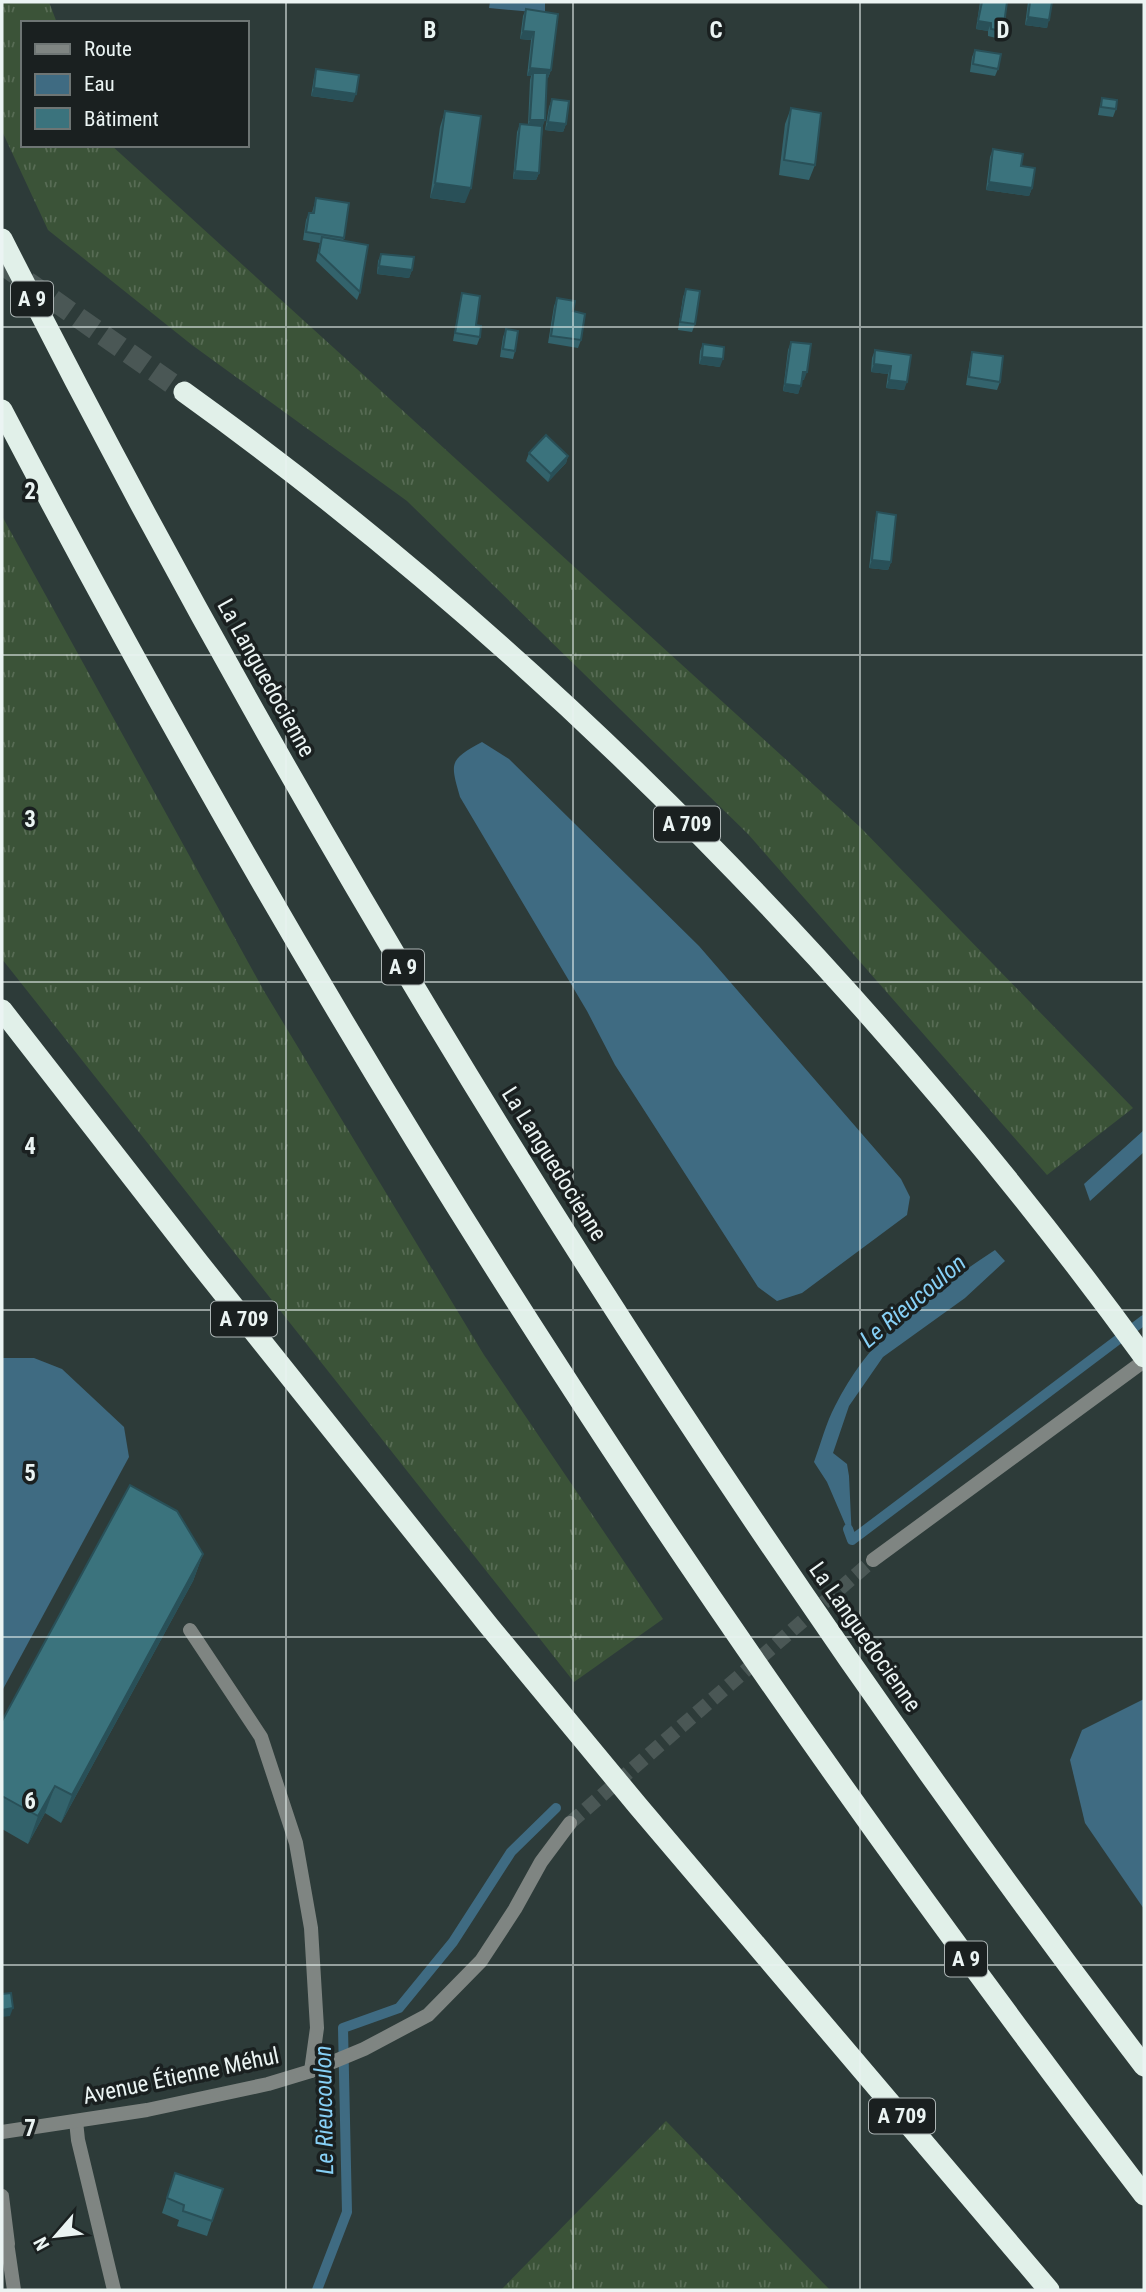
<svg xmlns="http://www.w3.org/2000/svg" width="1146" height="2292" viewBox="0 0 1146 2292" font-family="'Roboto Condensed',sans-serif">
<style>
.grass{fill:url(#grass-tufts)}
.water{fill:#3f6b82}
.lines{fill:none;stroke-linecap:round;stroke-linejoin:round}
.stream{stroke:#3f6b82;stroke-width:10}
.minor-tunnel{stroke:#4a5755;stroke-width:14;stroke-dasharray:14 7;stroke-linecap:butt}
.motorway-tunnel{stroke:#4a5755;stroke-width:21;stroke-dasharray:21 10;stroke-linecap:butt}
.service{stroke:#7f8582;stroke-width:14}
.minor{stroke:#7f8582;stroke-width:14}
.motorway{stroke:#e1f0e9;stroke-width:21}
.wall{fill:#33636c}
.shaded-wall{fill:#295058}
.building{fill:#3b737d;stroke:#295058;stroke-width:2}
.grid{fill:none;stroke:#ebf4f3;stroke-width:2;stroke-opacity:0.55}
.labels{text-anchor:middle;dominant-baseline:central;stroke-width:7;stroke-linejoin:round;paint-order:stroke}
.shield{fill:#1a2020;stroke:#acb4b4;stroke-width:2}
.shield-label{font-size:21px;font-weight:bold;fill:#ebf4f3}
.street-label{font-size:23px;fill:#ebf4f3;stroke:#1a2020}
.water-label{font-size:24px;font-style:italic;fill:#87d0f6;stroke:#1a2020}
.grid-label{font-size:23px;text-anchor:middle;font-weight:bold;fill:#ebf4f3;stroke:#1a2020;stroke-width:7;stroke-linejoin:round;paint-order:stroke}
</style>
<defs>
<pattern id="grass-tufts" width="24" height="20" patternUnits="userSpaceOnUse" patternTransform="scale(1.75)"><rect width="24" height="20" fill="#3b5338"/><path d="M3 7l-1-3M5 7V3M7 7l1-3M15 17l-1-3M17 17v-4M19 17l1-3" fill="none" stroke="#586c55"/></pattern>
</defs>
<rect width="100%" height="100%" fill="#2d3b39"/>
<!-- grass -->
<g class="grass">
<path d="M2 2H49L57 23H23V145H111L860 827 1133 1108 1047 1175 748 834 407 501 192 345 48 230 2 131Z"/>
<path d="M2 516 264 991 484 1355 663 1619 574 1682 2 959Z"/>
<path d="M666 2121 830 2290H501Z"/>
</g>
<!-- water -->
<g class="water">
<path d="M490 2H545V13L489 8Z"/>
<path d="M482 742 509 759 699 946 901 1179 910 1197 907 1215 802 1293 777 1301 758 1287 615 1065 587 1011 460 797C450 762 449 760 482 742Z"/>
<path d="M1144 1130V1152L1090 1201 1084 1184Z"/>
<path d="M995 1250 1005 1261 965 1298 883 1357 849 1406 833 1453 847 1464 849 1476 852 1540 827 1482 814 1462C821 1443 826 1423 835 1406 873 1331 928 1295 995 1250Z"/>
<path d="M2 1358H34L62 1369 124 1427 129 1457 2 1691Z"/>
<path d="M1144 1699V1909L1085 1823 1070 1760 1082 1730Z"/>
</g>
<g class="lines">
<!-- stream -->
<g class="stream">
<path d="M848 1529 852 1540 1144 1320"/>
<path d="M317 2290 347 2212 343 2028 399 2008 453 1942 511 1852 556 1808"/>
</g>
<!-- minor-tunnel -->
<path class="minor-tunnel" d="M570 1823 873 1560"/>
<!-- motorway-tunnel -->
<path class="motorway-tunnel" d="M2 264 184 392"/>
<!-- service -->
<g class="service">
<path d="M190 1630 261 1737 296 1843 311 1928 317 2028 311 2071"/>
<path d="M76 2121 78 2140 114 2290"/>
<path d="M2 2196 8 2244"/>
<path d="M2 2236 8 2249 14 2290"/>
</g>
<!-- minor -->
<g class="minor">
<path d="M873 1560 1144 1361"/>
<path d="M2 2132 147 2110 268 2084 311 2071 364 2049 428 2015 481 1961 515 1909 541 1862 570 1823"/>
</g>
<!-- motorway -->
<g class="motorway">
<path d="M2 239C327 881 709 1493 1144 2066"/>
<path d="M184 392C549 654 880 995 1144 1357"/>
<path d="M2 410C173 737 358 1058 559 1368 742 1652 939 1926 1144 2195"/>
<path d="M2 1010 199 1263 489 1626 638 1806 1049 2290"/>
</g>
</g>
<!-- wall -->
<g class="wall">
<path d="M980 2H1007L1003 31 1000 39 988 36V31L976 29Z"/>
<path d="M1028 2H1052L1047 28 1025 25Z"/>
<path d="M526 9 551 70 548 78H547L539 173 536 180 513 179 517 132 520 124 528 125 530 80 531 76H527L531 40 520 39 523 16Z"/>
<path d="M975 50 998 69 995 76 970 72 972 57Z"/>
<path d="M316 69 353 102 311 96 314 77Z"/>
<path d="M1102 98 1116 109 1113 117 1098 115 1100 105Z"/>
<path d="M552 99 566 124 563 132 545 130 549 107Z"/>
<path d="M791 108 815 165 809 180 779 175 785 124Z"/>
<path d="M445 111 465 203 430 198 440 127Z"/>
<path d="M993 149 1021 166 1032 188 1029 196 986 190 990 157Z"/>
<path d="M316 198 344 238 343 241 360 292 357 300 316 261 320 243 303 240 306 220 309 213H312Z"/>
<path d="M381 254 412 270 409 278 377 274 378 261Z"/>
<path d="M686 289 695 324 692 332 678 330 683 297Z"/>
<path d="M462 293 476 325 480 337 477 345 453 341 460 301Z"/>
<path d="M557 298 573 311 581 340 578 348 548 343 554 306Z"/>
<path d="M506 329 515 351 513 359 500 357 503 337Z"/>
<path d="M791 342 804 380H802L798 394 783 391 788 350Z"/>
<path d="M703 344 720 367 699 364 700 351Z"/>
<path d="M875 350 911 355 904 390 886 388 888 374 871 372 872 358Z"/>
<path d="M972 352 1000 382 997 390 966 385 970 360Z"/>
<path d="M529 453 568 456 566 463 548 482 526 461Z"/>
<path d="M877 512 891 562 888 570 869 568 875 520Z"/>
<path d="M203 1554 193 1581 61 1823 45 1813 28 1844 2 1829V1721Z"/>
<path d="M175 2173 212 2221 207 2236 177 2226 179 2220 162 2213Z"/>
</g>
<!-- shaded-wall -->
<g class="shaded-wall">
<path d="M1028 17 1049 20 1047 28 1025 25Z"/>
<path d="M978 21 991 23 988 31 976 29Z"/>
<path d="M523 31 534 32 531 40 520 39Z"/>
<path d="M530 68 551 70 548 78 532 76 533 73 531 76H527Z"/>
<path d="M314 88 356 94 353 102 311 96Z"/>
<path d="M530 120H545L542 128H527Z"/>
<path d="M548 122 566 124 563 132 545 130Z"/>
<path d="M515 171 539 173 536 180 513 179Z"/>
<path d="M989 182 1032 188 1029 196 986 190Z"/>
<path d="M435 183 471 188 465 203 430 198Z"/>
<path d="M379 266 412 270 409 278 377 274Z"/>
<path d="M702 357 723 359 720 367 699 364Z"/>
<path d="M874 364 891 366 888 374 871 372Z"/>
<path d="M803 372H807L804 380 800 379Z"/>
<path d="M889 380 907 382 904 390 886 388Z"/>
<path d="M785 384 801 386 798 394 783 391Z"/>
<path d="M568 456 566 463 548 482 551 474Z"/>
<path d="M872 560 891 562 888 570 869 568Z"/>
<path d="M203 1554 193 1581 61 1823 72 1795Z"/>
<path d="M55 1786 45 1813 28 1844 38 1816Z"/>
<path d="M13 2008 10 2016 2 2017V2010Z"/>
</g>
<!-- building -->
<g class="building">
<path d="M982 2H1007L1003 31 991 29V23L978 21Z"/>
<path d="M1030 2H1052L1049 20 1028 17Z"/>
<path d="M526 9 558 14 551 70 530 68 534 32 523 31Z"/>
<path d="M975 50 1001 54 998 69 973 64Z"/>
<path d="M316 69 359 75 356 94 314 88Z"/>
<path d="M533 73H547L545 120H530Z"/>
<path d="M1102 98 1117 100 1116 109 1101 107Z"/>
<path d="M552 99 569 101 566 124 548 122Z"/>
<path d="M791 108 821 113 815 165 784 160Z"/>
<path d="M445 111 481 116 471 188 435 183Z"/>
<path d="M520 124 542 126 539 173 515 171Z"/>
<path d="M993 149 1023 154 1021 166 1035 168 1032 188 989 182Z"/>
<path d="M316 198 349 203 344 238 306 232 309 213H314Z"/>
<path d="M322 237 368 245 360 292 319 253Z"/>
<path d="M381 254 414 257 412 270 379 266Z"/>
<path d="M686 289 700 291 695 324 680 322Z"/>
<path d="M462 293 480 296 476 325 481 326 480 337 455 333Z"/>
<path d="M557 298 575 301 573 311 585 314 581 340 551 336Z"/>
<path d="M506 329 518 331 515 351 503 349Z"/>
<path d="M791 342 811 344 807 372H803L801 386 785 384Z"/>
<path d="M703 344 724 347 723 359 702 357Z"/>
<path d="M875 350 911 355 907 382 889 380 891 366 874 364Z"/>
<path d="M972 352 1003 356 1000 382 969 377Z"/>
<path d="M546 435 568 456 551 474 529 453Z"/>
<path d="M877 512 896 515 891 562 872 560Z"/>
<path d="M130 1485 177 1511 203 1554 72 1795 55 1786 38 1816 2 1796V1721Z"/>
<path d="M11 1993 13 2008 2 2010V1994Z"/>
<path d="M175 2173 223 2189 212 2221 183 2211 184 2205 167 2198Z"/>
</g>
<!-- grid -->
<path class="grid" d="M286 2V2290M573 2V2290M860 2V2290M2 327H1144M2 655H1144M2 982H1144M2 1310H1144M2 1637H1144M2 1965H1144"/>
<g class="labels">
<!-- shield labels -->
<g class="shield">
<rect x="11" y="281.5" width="42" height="35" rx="5"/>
<rect x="654" y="806.5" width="66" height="35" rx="5"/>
<rect x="382" y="949.5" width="42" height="35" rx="5"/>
<rect x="211" y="1301.5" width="66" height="35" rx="5"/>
<rect x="945" y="1941.5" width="42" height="35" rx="5"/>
<rect x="869" y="2098.5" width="66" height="35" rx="5"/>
</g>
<g class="shield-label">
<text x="32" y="299">A 9</text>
<text x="687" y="824">A 709</text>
<text x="403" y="967">A 9</text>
<text x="244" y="1319">A 709</text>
<text x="966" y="1959">A 9</text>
<text x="902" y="2116">A 709</text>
</g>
<!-- street labels -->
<g class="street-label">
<text transform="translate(266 678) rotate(61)">La Languedocienne</text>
<text transform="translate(554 1164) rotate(58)">La Languedocienne</text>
<text transform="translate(865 1637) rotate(55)">La Languedocienne</text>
<text transform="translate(181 2076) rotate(-12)">Avenue Étienne Méhul</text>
</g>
<!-- water labels -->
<g class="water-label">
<text transform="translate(913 1301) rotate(-40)">Le Rieucoulon</text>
<text transform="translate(324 2110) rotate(-91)">Le Rieucoulon</text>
</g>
</g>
<g class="grid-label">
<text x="430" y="38">B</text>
<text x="716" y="38">C</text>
<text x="1003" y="38">D</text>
<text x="30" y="499">2</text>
<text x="30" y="827">3</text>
<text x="30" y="1154">4</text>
<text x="30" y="1481">5</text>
<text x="30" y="1809">6</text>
<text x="30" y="2136">7</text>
</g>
<!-- border -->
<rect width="1146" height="2292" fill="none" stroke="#ebf4f3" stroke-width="7"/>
<!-- legend -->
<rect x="21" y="21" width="228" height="126" fill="#1a2020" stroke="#6e7574" stroke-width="2"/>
<rect x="35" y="44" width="35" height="10" fill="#7f8582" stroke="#6e7574" stroke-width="2"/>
<text x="84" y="56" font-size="21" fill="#ebf4f3">Route</text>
<rect x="35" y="74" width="35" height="21" fill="#3f6b82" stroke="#6e7574" stroke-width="2"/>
<text x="84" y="91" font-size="21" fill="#ebf4f3">Eau</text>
<rect x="35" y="108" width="35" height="21" fill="#3b737d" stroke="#6e7574" stroke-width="2"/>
<text x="84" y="126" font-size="21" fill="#ebf4f3">Bâtiment</text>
<!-- north arrow -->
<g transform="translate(56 2236) rotate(242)" stroke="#1a2020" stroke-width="5" paint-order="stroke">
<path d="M0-5L12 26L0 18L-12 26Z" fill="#ebf4f3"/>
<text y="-10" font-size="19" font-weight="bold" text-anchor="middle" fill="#ebf4f3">N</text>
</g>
</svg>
